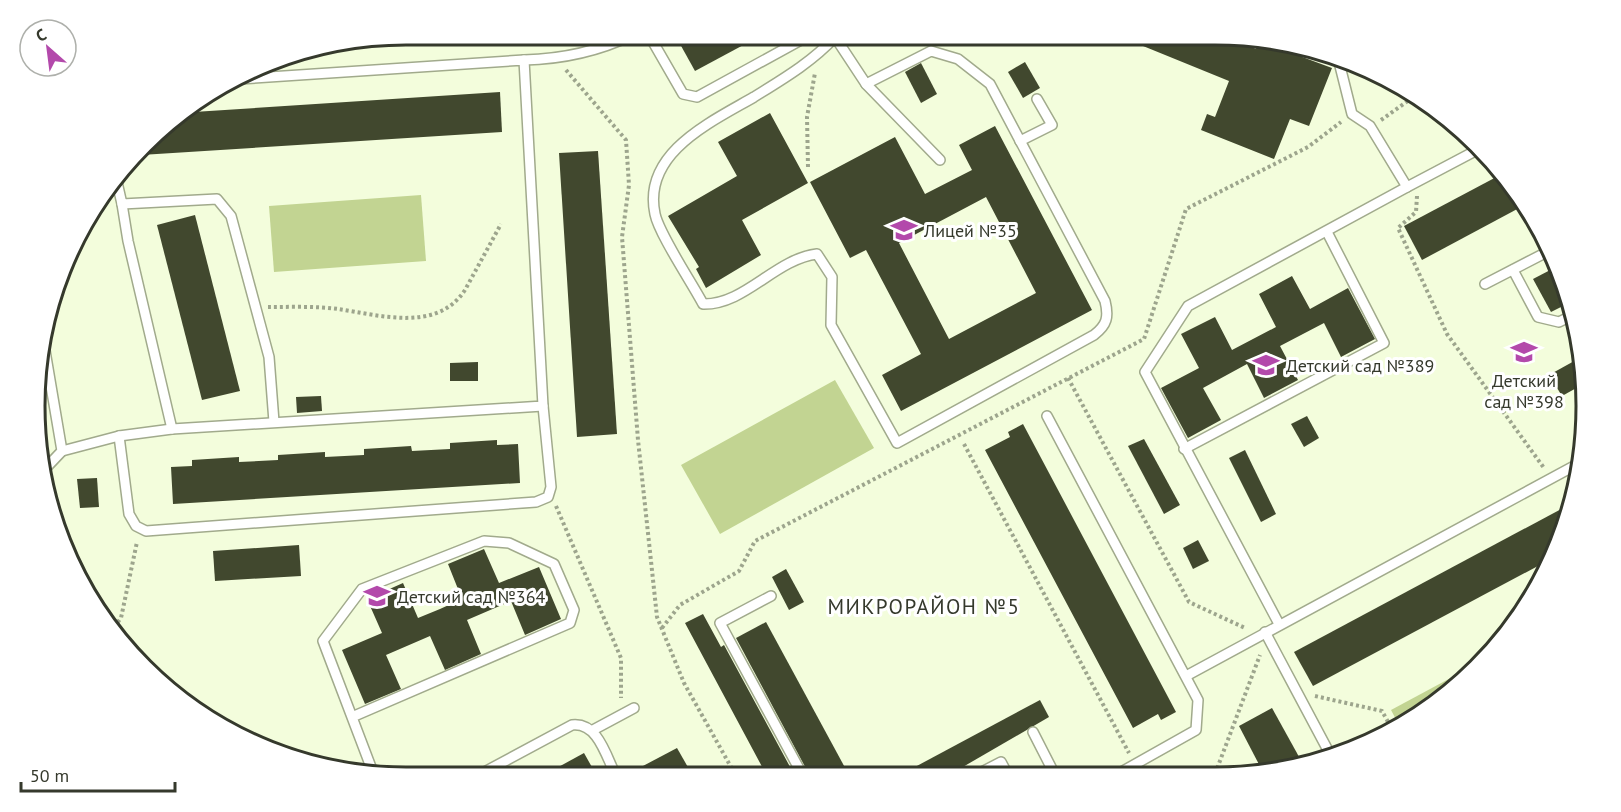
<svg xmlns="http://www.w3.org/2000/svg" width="1621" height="812" viewBox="0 0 1621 812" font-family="'PT Sans',sans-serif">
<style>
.green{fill:#c2d492}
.building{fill:#41482e;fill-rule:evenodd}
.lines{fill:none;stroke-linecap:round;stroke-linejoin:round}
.lane-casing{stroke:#a1aa8c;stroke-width:12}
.path{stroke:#9da58d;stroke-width:4;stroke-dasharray:3 3;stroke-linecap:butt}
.lane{stroke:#fff;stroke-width:9}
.labels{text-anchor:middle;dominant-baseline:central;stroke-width:6;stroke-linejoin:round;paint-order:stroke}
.poi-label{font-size:18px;fill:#35392c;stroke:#fff;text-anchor:start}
.quarter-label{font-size:21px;letter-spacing:1.5px;fill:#35392c;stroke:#fff}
.rim{fill:none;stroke:#35392c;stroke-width:3}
</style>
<rect width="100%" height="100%" fill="#f3fddc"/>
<!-- green -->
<g class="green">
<path d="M421 195 426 261 274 272 269 206Z"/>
<path d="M835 380 874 448 720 534 681 465Z"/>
<path d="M1484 660 1441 701 1399 725 1391 710Z"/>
</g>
<!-- building -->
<g class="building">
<path d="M675 35H762L695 71Z"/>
<path d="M1116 35H1222L1256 49 1259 41 1332 68 1309 126 1290 119 1274 159 1201 130 1207 114 1215 117 1229 81Z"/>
<path d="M1025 62 1040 88 1023 98 1008 72Z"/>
<path d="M921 63 937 94 921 103 905 72Z"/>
<path d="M500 92 502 132 141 155 178 113Z"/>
<path d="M770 113 808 183 742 220 761 255 706 288 696 269 699 267 668 216 737 176 718 142Z"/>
<path d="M995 126 1092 310 901 411 882 375 921 354 866 250 850 258 810 182 895 137 925 194 972 170 959 145ZM986 197 1036 293 949 339 899 243Z"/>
<path d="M598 151 617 434 577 437 559 153Z"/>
<path d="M1502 174 1521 207 1422 260 1404 226Z"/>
<path d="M195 215 240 391 202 400 157 225Z"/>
<path d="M1556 267 1567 286 1569 303 1551 312 1533 279Z"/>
<path d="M1292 276 1310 309 1348 288 1375 339 1341 357 1324 323 1280 346 1298 380 1264 398 1247 364 1203 388 1221 420 1188 438 1161 388 1199 368 1181 334 1215 317 1232 350 1276 327 1259 294Z"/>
<path d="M1576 360 1580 386 1562 396 1549 375Z"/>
<path d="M478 362V381H450V363Z"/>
<path d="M321 396 322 411 297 413 296 397Z"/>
<path d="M1307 416 1319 438 1304 447 1291 424Z"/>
<path d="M1023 424 1176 712 1161 720 1158 714 1133 728 985 450 1010 437 1008 432Z"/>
<path d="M1144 439 1180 505 1164 514 1128 446Z"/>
<path d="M497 440V445L518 444 520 483 173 504 171 467 192 466V460L239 457V462L278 460V455L325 452V457L364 455V449L411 446 412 451 450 449V443Z"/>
<path d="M1245 450 1276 514 1261 522 1229 458Z"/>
<path d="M97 478 99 507 80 508 77 479Z"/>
<path d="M1565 507 1551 559 1313 686 1294 652Z"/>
<path d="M1198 540 1209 561 1193 569 1183 548Z"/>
<path d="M299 545 301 576 215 581 213 551Z"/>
<path d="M484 549 499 583 539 567 561 619 525 635 511 601 467 620 481 654 445 670 430 636 386 655 401 689 365 704 342 650 382 633 367 599 403 583 418 618 440 609 462 599 448 564Z"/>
<path d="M786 569 804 602 789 610 772 577Z"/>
<path d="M703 614 721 647 724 645 795 776H767L685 623Z"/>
<path d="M766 622 849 775 810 776 736 638Z"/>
<path d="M1040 700 1049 717 949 775H900Z"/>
<path d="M1272 708 1303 764 1264 774 1239 726Z"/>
<path d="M677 748 693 776H624Z"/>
<path d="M584 753 597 776H542Z"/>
</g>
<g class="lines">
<!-- lane casing -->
<g class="lane-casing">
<g id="lane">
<path d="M649 35 683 94 697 97 810 35"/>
<path d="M834 35 835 37 866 84 931 51 958 59 990 84 1105 301C1109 317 1107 325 1094 335L897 443 831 325 832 277 817 254C775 259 745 305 703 304 692 283 659 234 655 214 642 153 711 122 754 97 783 79 812 62 835 37"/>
<path d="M524 60C563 59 597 52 632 35"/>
<path d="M1339 62 1352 114 1370 126 1407 187 1479 149"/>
<path d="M866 84 940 160"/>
<path d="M1020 141 1052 125 1037 99"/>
<path d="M117 182 122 204 217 199 231 216 269 357 274 422"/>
<path d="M122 204 128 241 172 429"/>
<path d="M1513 270 1538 317 1559 322 1571 316"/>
<path d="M1485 284 1547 252"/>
<path d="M42 333 62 451 43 471"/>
<path d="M1047 416 1198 700 1196 730 1116 775"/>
<path d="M119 436 129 514 136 526 146 531 536 502 548 497 551 487 543 406"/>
<path d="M1184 449 1384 343 1327 232"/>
<path d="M62 451 119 436 172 429 543 406 524 60 240 79"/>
<path d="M771 596 720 623 803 776"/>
<path d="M1279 624 1145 372 1188 306 1407 187"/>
<path d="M1265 632 1331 756"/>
<path d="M1186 676 1576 465"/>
<path d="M352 717 570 623 574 610 554 564 509 543 484 541 362 589 323 641 374 775"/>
<path d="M593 730 634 708"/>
<path d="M1033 732 1055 775"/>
<path d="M976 775 1001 762 1008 775"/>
<path d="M477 776 572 725C598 722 606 756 616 776"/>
</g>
</g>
<!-- path -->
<g class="path">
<path d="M566 70 626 140 629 185 622 237 638 440 657 617 684 683 736 776"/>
<path d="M1381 120 1412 98"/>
<path d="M808 167 807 117 815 73"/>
<path d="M1417 196 1416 212 1398 228 1447 334 1544 468"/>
<path d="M268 307C291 307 316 306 338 309 379 315 437 333 465 290L501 224"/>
<path d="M1068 378 1189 602 1245 628"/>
<path d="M964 444 1129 753"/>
<path d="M556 506 621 658V698"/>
<path d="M114 627 121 618 137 542"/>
<path d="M662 628 680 605 739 571 755 541 1144 339 1186 209 1308 147 1341 122"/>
<path d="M1315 696 1382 711 1392 729"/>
<path d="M1215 774 1260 655"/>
</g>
<!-- lane -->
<use href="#lane" class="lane"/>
</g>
<!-- icons -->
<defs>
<g id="school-bare" transform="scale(2.07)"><path d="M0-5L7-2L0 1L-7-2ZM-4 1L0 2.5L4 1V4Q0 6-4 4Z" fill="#b349ab" stroke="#fff" stroke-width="2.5" paint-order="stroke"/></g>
</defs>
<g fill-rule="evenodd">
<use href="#school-bare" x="904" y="230"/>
<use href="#school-bare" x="1524" y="352"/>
<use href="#school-bare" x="1266" y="365"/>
<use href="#school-bare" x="377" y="596"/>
</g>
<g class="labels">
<!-- poi labels -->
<g class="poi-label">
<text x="924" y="230">Лицей №35</text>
<text x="1286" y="365">Детский сад №389</text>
<text x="1524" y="380" text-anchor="middle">Детский<tspan x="1524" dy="21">сад №398</tspan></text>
<text x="397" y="596">Детский сад №364</text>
</g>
<!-- quarter labels -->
<g class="quarter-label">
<text x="924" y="606">МИКРОРАЙОН №5</text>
</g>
</g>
<!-- crop -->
<path d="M0 0H1621V812H0ZM406 45H1215A361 361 0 0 1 1576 406V406A361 361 0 0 1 1215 767H406A361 361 0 0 1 45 406V406A361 361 0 0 1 406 45Z" fill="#fff" fill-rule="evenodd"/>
<path class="rim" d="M406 45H1215A361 361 0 0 1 1576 406V406A361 361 0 0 1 1215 767H406A361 361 0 0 1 45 406V406A361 361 0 0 1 406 45Z"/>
<!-- north arrow -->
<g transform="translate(48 48) rotate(332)"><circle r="28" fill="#ffffff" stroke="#aeb0ab" stroke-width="1.5"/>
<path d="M0-4.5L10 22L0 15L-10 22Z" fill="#b349ab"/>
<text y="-9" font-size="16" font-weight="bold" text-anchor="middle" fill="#35392c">С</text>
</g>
<!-- scale -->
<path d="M21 782v9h154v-9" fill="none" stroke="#35392c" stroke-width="3"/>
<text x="30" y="782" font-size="18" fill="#35392c" stroke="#ffffff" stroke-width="4.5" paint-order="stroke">50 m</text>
</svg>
